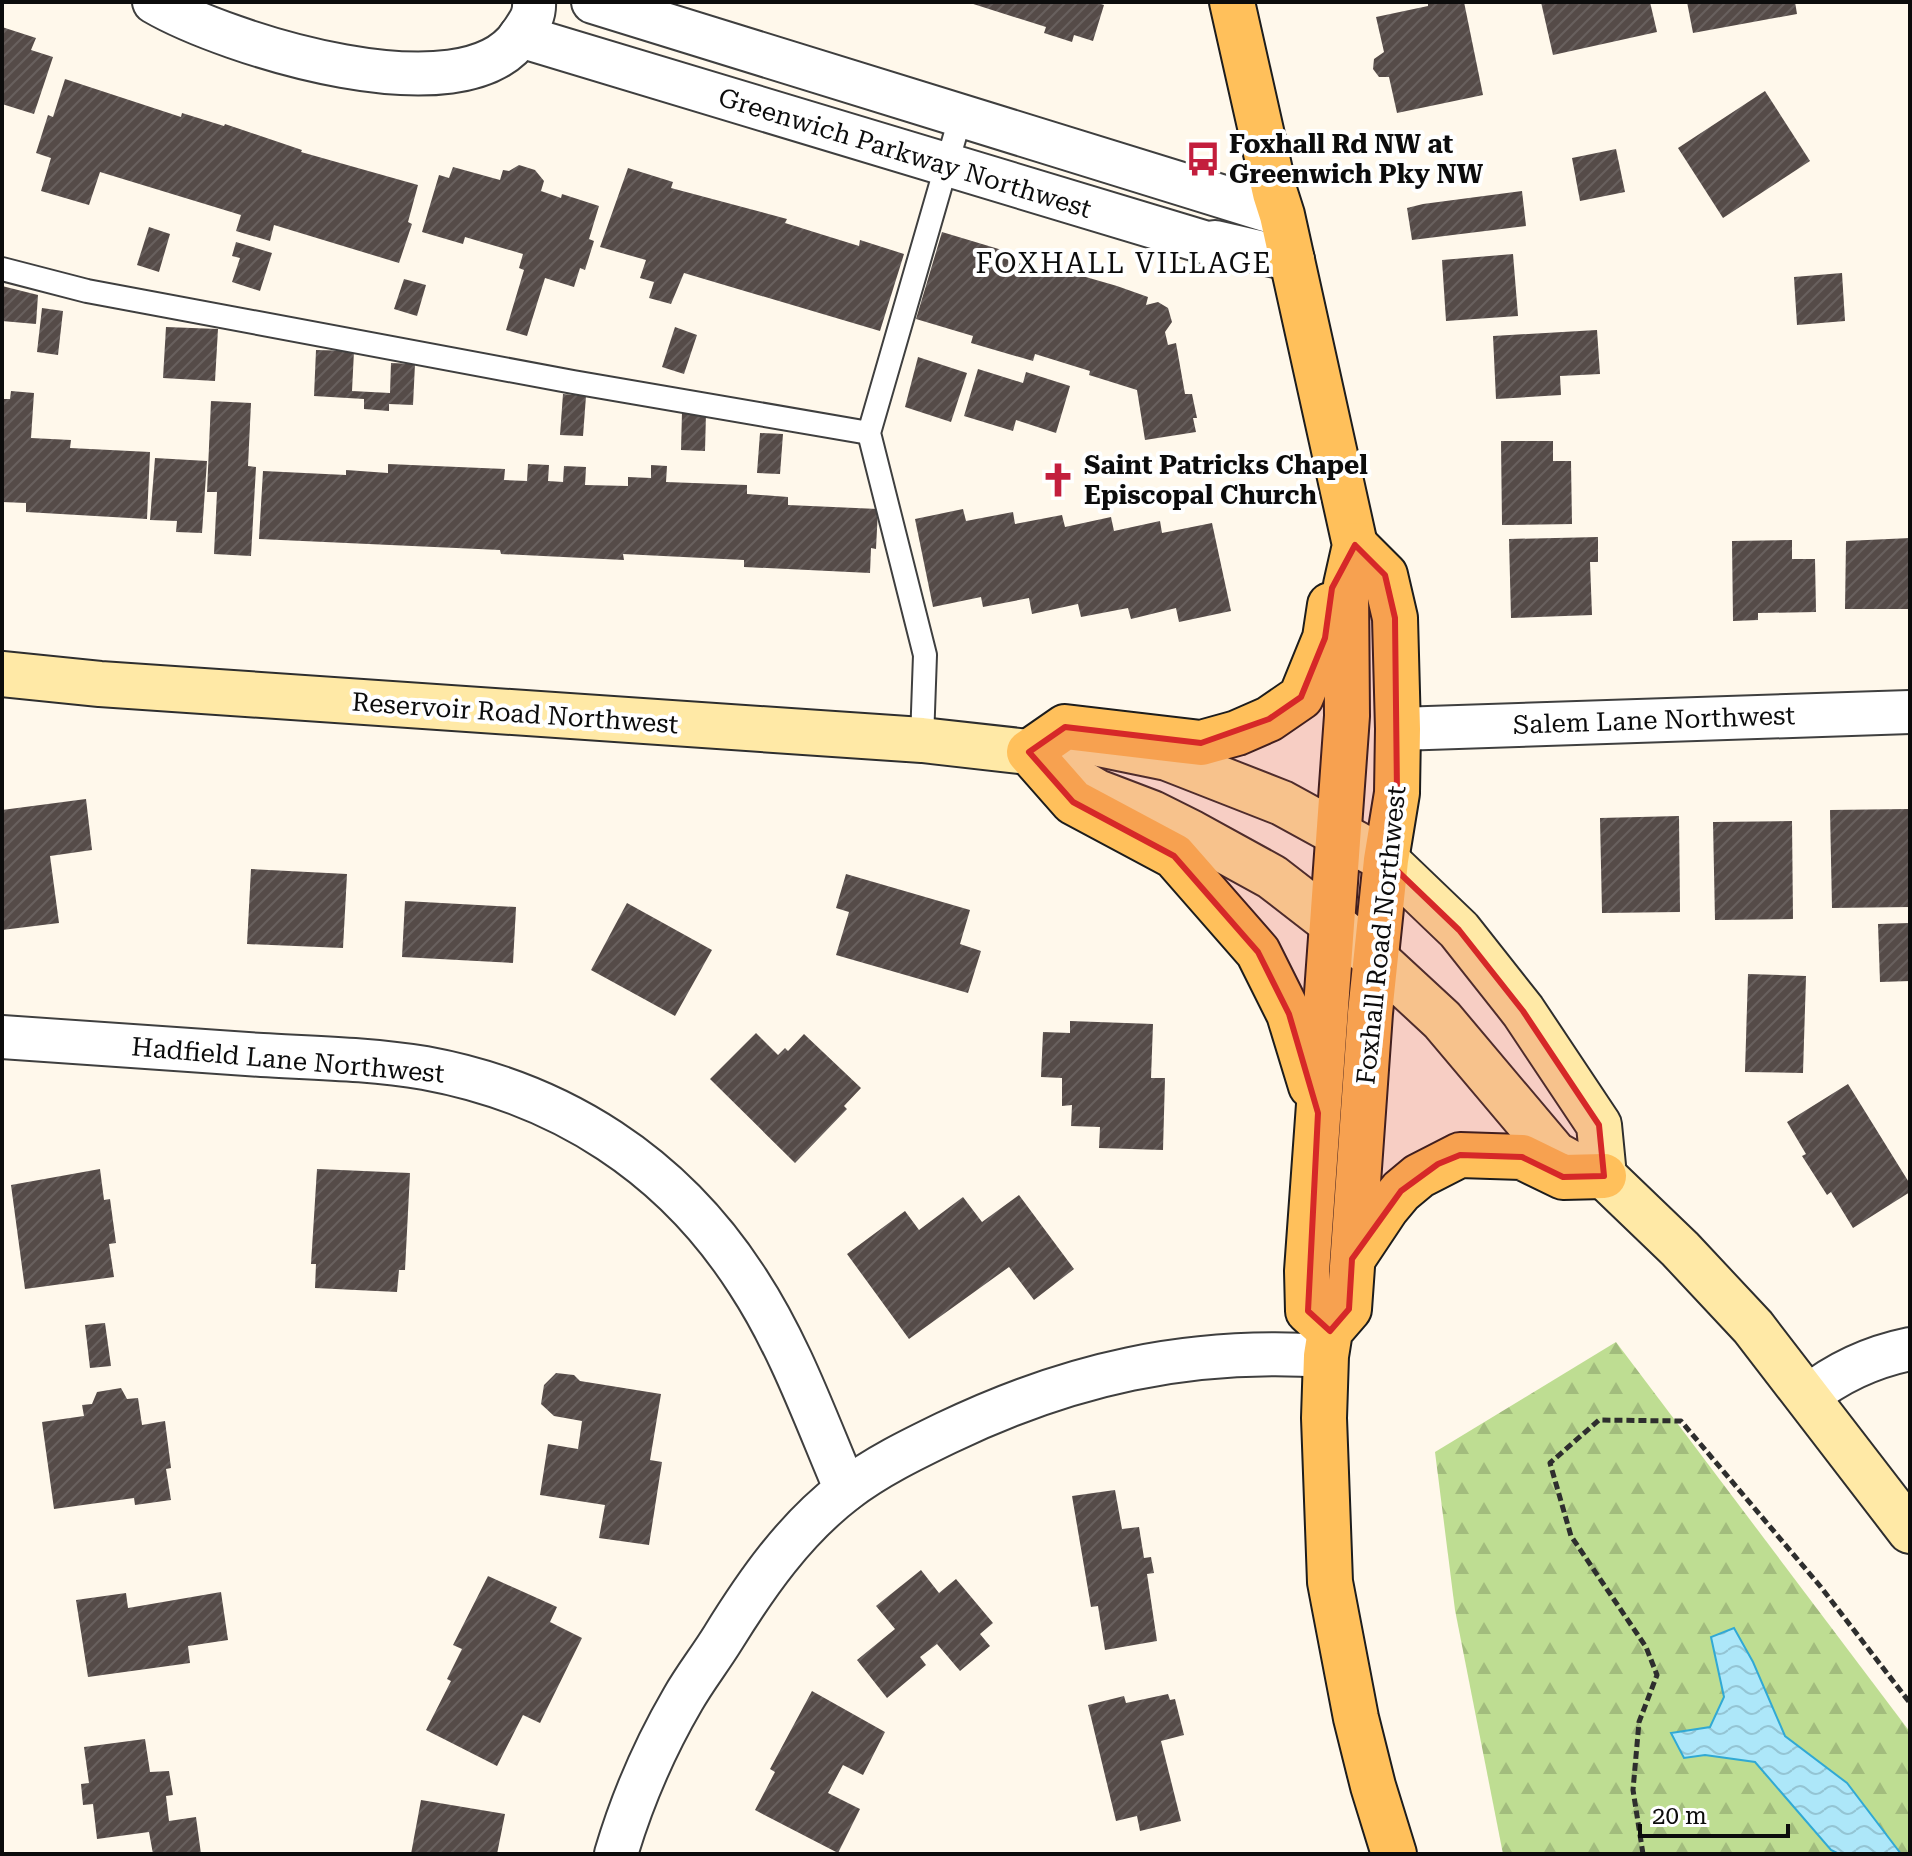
<svg xmlns="http://www.w3.org/2000/svg" width="1912" height="1856" viewBox="0 0 1912 1856" font-family="'Roboto Serif',serif">
<style>
.forest{fill:url(#forest-firs)}
.water{fill:url(#water-waves);stroke:#31a9d4;stroke-width:2}
.building{fill:url(#building-hatch)}
.lines{fill:none;stroke-linecap:round;stroke-linejoin:round}
.service-casing{stroke:#3f3f3f;stroke-width:26}
.minor-casing{stroke:#3f3f3f;stroke-width:46}
.secondary-casing{stroke:#2e2e2e;stroke-width:48}
.primary-casing{stroke:#1d1d1d;stroke-width:48}
.path{stroke:#2e2e2e;stroke-width:5;stroke-dasharray:8 4;stroke-linecap:butt}
.service{stroke:#fff;stroke-width:22}
.minor{stroke:#fff;stroke-width:42}
.secondary{stroke:#ffe9a6;stroke-width:44}
.primary{stroke:#ffc05b;stroke-width:44}
.marked{fill:#d62828;fill-opacity:0.2;stroke:#d62828;stroke-width:6;stroke-linejoin:round}
.labels{text-anchor:middle;dominant-baseline:central;stroke-width:8;stroke-linejoin:round;paint-order:stroke}
.poi-label{font-size:26px;font-weight:bold;fill:#0c0c0c;stroke:#fff;text-anchor:start}
.street-label{font-size:26px;fill:#0c0c0c;stroke:#fff}
.neighbourhood-label{font-size:28px;letter-spacing:2px;fill:#0c0c0c;stroke:#fff}
</style>
<defs>
<pattern id="forest-firs" width="22" height="20" patternUnits="userSpaceOnUse" patternTransform="scale(2)"><rect width="22" height="20" fill="#bedd92"/><path d="M5 1l3.5 6h-7zM16 11l3.5 6h-7z" fill="#a2bc7d"/></pattern>
<pattern id="water-waves" width="16" height="10" patternUnits="userSpaceOnUse" patternTransform="scale(2)"><rect width="16" height="10" fill="#ade7f9"/><path d="M0 5q4-4 8 0t8 0" fill="none" stroke="#94c5d4"/></pattern>
<pattern id="building-hatch" width="6" height="6" patternUnits="userSpaceOnUse" patternTransform="scale(2)"><rect width="6" height="6" fill="#554b48"/><path d="M-1 1l2-2M0 6l6-6M5 7l2-2" fill="none" stroke="#68605e"/></pattern>
</defs>
<rect width="100%" height="100%" fill="#fff8eb"/>
<!-- forest -->
<path class="forest" d="M1616 1342 1910 1732V1854H1503L1455 1610 1435 1452Z"/>
<!-- water -->
<path class="water" d="M1734 1628 1753 1662 1785 1736 1847 1783 1901 1854H1839L1831 1850 1755 1762 1705 1755 1684 1758 1671 1733 1710 1727 1724 1697 1711 1637Z"/>
<!-- building -->
<g class="building">
<path d="M967 2H1094L1104 5 1093 41 1074 35 1072 42 1044 33 1046 27Z"/>
<path d="M1428 2H1464L1483 95 1397 113 1389 77H1379L1373 69 1374 59 1384 52 1376 17 1428 6Z"/>
<path d="M1541 2H1650L1657 32 1553 55Z"/>
<path d="M1687 2H1795L1797 14 1693 33Z"/>
<path d="M2 27 36 38 31 50 53 57 34 114 2 104Z"/>
<path d="M65 79 181 117 182 113 224 126 225 124 302 150 301 152 418 185 408 222 412 224 399 263 274 225 270 241 236 231 241 215 100 172 89 205 41 191 51 158 36 153 48 115 53 117Z"/>
<path d="M1765 91 1810 161 1723 218 1678 148Z"/>
<path d="M1616 149 1625 192 1580 201 1572 158Z"/>
<path d="M519 165 535 170 544 181 541 191 561 198 562 194 599 206 589 239 594 241 585 270 580 268 574 287 545 278 527 336 506 330 524 270 519 268 523 254 465 237 463 244 422 232 439 175 449 178 453 167 500 180 503 170 509 171Z"/>
<path d="M628 168 673 182 671 188 787 219 785 223 859 246 860 240 904 254 880 331 684 273 671 304 649 298 654 282 640 278 646 260 600 247Z"/>
<path d="M1522 191 1526 226 1412 240 1407 208 1423 204Z"/>
<path d="M149 227 170 234 159 272 137 265Z"/>
<path d="M942 232 1002 250 1000 257 1056 275 1058 269 1117 286 1148 297 1146 305 1158 302 1168 308 1172 322 1165 332 1168 345 1176 343 1185 394H1192L1197 418H1193L1196 432 1145 440 1137 390 1089 375 1090 371 1035 354 1033 361 971 343 973 336 916 319Z"/>
<path d="M236 242 272 253 260 291 232 282 240 258 232 256Z"/>
<path d="M1513 254 1518 316 1446 321 1442 260Z"/>
<path d="M1842 273 1845 321 1797 325 1794 277Z"/>
<path d="M404 279 426 285 417 316 394 309Z"/>
<path d="M2 286 38 295 36 324 2 321Z"/>
<path d="M42 308 63 311 58 355 37 352Z"/>
<path d="M166 327 218 329 215 381 163 378Z"/>
<path d="M675 327 697 335 684 374 662 367Z"/>
<path d="M1597 330 1600 374 1560 376 1561 395 1496 399 1493 336Z"/>
<path d="M316 350 354 351 352 391 390 393 391 363 415 364 413 405 389 404V411L364 409V399L314 396Z"/>
<path d="M918 357 967 373 951 422 905 407Z"/>
<path d="M978 369 1023 383 1026 372 1070 386 1056 433 1016 420 1013 431 964 416Z"/>
<path d="M11 391 34 393 31 438 71 440 70 448 150 452 147 519 26 512V503L2 502V399H10Z"/>
<path d="M563 394 586 396 583 436 560 435Z"/>
<path d="M211 401 251 403 248 466 256 467 251 556 214 554 217 492H207Z"/>
<path d="M682 412 706 413 705 451 681 450Z"/>
<path d="M760 433 783 434 780 474 757 473Z"/>
<path d="M1501 441H1553V461H1571L1572 524 1502 525Z"/>
<path d="M155 458 207 461 202 533 176 532 177 521 150 520Z"/>
<path d="M388 464 505 469 504 480 527 481 528 464 549 465 548 481 563 482 564 466 586 467 585 485 628 486V477L651 478V465L667 466 666 482 747 485V494L788 497V505L878 509 876 549 871 548 870 573 744 567V560L623 554 624 560 501 554 500 550 259 539 263 471 346 475V470L388 473Z"/>
<path d="M963 509 966 521 1013 512 1015 524 1062 515 1065 527 1111 517 1114 531 1160 521 1162 533 1212 523 1231 611 1179 622 1176 608 1131 619 1128 608 1081 617 1078 604 1032 614 1029 598 983 607 981 597 933 607 915 519Z"/>
<path d="M1598 537V562H1590L1592 615 1511 618 1509 539Z"/>
<path d="M1910 538V609H1845L1846 541Z"/>
<path d="M1792 540V559H1815L1816 612 1758 613V620L1733 621 1732 541Z"/>
<path d="M86 799 92 850 50 856 59 923 2 930V810Z"/>
<path d="M1909 809 1910 907 1832 908 1830 810Z"/>
<path d="M1679 816 1680 912 1602 913 1600 818Z"/>
<path d="M1792 821 1793 919 1715 920 1713 822Z"/>
<path d="M251 869 347 874 343 948 247 944Z"/>
<path d="M846 874 970 910 960 944 981 951 968 993 836 955 849 912 836 908Z"/>
<path d="M405 901 516 907 513 963 402 957Z"/>
<path d="M627 903 712 950 675 1016 591 970Z"/>
<path d="M1910 923V981L1880 982 1878 924Z"/>
<path d="M1748 974 1806 976 1803 1073 1745 1072Z"/>
<path d="M1070 1021 1153 1024 1151 1078H1165L1163 1150 1099 1148 1100 1127 1071 1126 1072 1105 1062 1106V1078L1041 1077 1043 1032 1070 1033Z"/>
<path d="M756 1033 778 1055 785 1048 788 1051 804 1034 861 1088 844 1106 847 1109 795 1163 710 1079Z"/>
<path d="M1848 1084 1910 1184V1192L1853 1228 1831 1192 1827 1195 1802 1156 1806 1154 1787 1122Z"/>
<path d="M100 1169 104 1200 110 1199 116 1243 109 1244 114 1277 25 1289 11 1185Z"/>
<path d="M317 1169 410 1173 405 1270H399L397 1292 315 1288 316 1264H311Z"/>
<path d="M1019 1195 1074 1269 1034 1300 1009 1267 909 1339 847 1254 905 1211 919 1230 963 1197 982 1222Z"/>
<path d="M105 1323 111 1366 90 1368 85 1325Z"/>
<path d="M556 1373 574 1375 580 1381 661 1394 650 1460 662 1462 649 1545 599 1538 605 1505 540 1495 548 1444 578 1449 582 1421 554 1416 541 1404 544 1385Z"/>
<path d="M121 1388 127 1399 138 1398 142 1425 165 1421 171 1468 166 1469 171 1500 135 1505 134 1498 54 1509 42 1422 84 1416 82 1405 92 1404 97 1392Z"/>
<path d="M1115 1490 1122 1529 1139 1527 1144 1558 1151 1557 1154 1573 1147 1574 1157 1641 1105 1650 1098 1606 1091 1607 1072 1496Z"/>
<path d="M921 1570 939 1593 956 1579 993 1623 980 1634 990 1646 960 1671 937 1644 920 1657 926 1665 887 1698 857 1660 895 1629 876 1606Z"/>
<path d="M488 1576 557 1607 550 1622 582 1638 540 1723 523 1715 497 1766 426 1730 451 1681 447 1679 462 1649 453 1645Z"/>
<path d="M221 1592 228 1640 188 1646 190 1663 88 1677 76 1600 126 1593 128 1608Z"/>
<path d="M812 1691 885 1732 863 1775 843 1765 828 1793 860 1809 838 1853 755 1810 775 1772 770 1769Z"/>
<path d="M1168 1694 1170 1700 1175 1699 1184 1735 1161 1741 1181 1821 1140 1831 1137 1816 1116 1821 1088 1705 1124 1696 1126 1703Z"/>
<path d="M145 1739 150 1772 169 1771 173 1795 166 1796 169 1821 196 1817 201 1854H153L149 1832 97 1839 93 1804 83 1805 81 1784 89 1783 84 1747Z"/>
<path d="M421 1800 505 1814 497 1854H411Z"/>
</g>
<g class="lines">
<!-- service casing -->
<g class="service-casing">
<g id="service">
<path d="M2 269 87 291 573 382 869 433"/>
<path d="M922 740 925 655 869 433 961 115"/>
</g>
</g>
<!-- minor casing -->
<g class="minor-casing">
<g id="minor">
<path d="M154 2C226 44 465 120 521 35 529 23 535 16 534 2"/>
<path d="M593 2 1282 215"/>
<path d="M520 36 1207 243 1215 242 1293 260"/>
<path d="M1398 729 1910 712"/>
<path d="M2 1037C89 1043 175 1049 262 1055 316 1058 371 1059 425 1068 561 1093 673 1165 748 1282 790 1346 816 1420 846 1490"/>
<path d="M1807 1397C1838 1372 1871 1357 1910 1349"/>
<path d="M616 1854C632 1800 655 1747 683 1699 695 1678 710 1659 723 1638 757 1583 794 1530 846 1490 876 1467 911 1450 946 1433 1069 1374 1188 1347 1326 1356"/>
</g>
</g>
<!-- secondary casing -->
<g class="secondary-casing">
<g id="secondary">
<path d="M2 674 100 684 922 740 1029 752 1094 743 1167 758 1282 803 1386 860 1459 930 1523 1011 1599 1125 1604 1176"/>
<path d="M1061 771 1097 792 1152 813 1192 833 1272 877 1334 925 1376 959 1442 1020 1555 1154 1573 1164 1604 1176 1680 1249 1753 1327 1910 1531"/>
</g>
</g>
<!-- primary casing -->
<g class="primary-casing">
<g id="primary">
<path d="M1232 2 1275 193 1282 215 1355 545 1346 585 1347 716 1307 1271 1308 1311 1330 1331"/>
<path d="M1355 545 1385 575 1395 618 1398 729 1397 793 1386 860 1370 1013 1349 1309 1330 1331 1326 1356 1324 1418 1330 1582 1356 1718 1373 1786 1394 1854"/>
<path d="M1311 1086 1289 1014 1258 952 1174 856 1073 802 1029 752 1065 727 1201 743 1237 733 1269 719 1301 697 1325 638 1330 605"/>
<path d="M1354 1257 1386 1209 1401 1191 1419 1176 1460 1155 1522 1157 1563 1177 1604 1176"/>
</g>
</g>
<!-- path -->
<path class="path" d="M1643 1854 1633 1790 1639 1722 1657 1675 1646 1647 1571 1536 1550 1463 1599 1420 1681 1421 1820 1586 1910 1703"/>
<!-- service -->
<use href="#service" class="service"/>
<!-- minor -->
<use href="#minor" class="minor"/>
<!-- secondary -->
<use href="#secondary" class="secondary"/>
<!-- primary -->
<use href="#primary" class="primary"/>
</g>
<!-- marked area -->
<path class="marked" d="M1355 545 1385 575 1395 618 1397 793 1386 860 1459 930 1523 1011 1599 1125 1604 1176 1563 1177 1522 1157 1460 1155 1438 1164 1401 1191 1352 1259 1349 1309 1330 1331 1308 1311 1318 1113 1289 1014 1258 952 1174 856 1073 802 1029 752 1065 727 1201 743 1269 719 1301 697 1325 638 1332 588Z"/>
<!-- icons -->
<defs>
<g id="bus-bare" transform="scale(2.76)"><path d="M-5-6H5V4H4V6H2V4H-2V6H-4V4H-5ZM-3.5-4V0h7V-4ZM-3.5 1.2v1.5H-2V1.2ZM2 1.2v1.5H3.5V1.2Z" fill="#c31e3d" stroke="#fff" stroke-width="2.5" paint-order="stroke"/></g>
<g id="church-bare" transform="scale(2.76)"><path d="M-1.2-6h2.4v3.5h3.3v2.4h-3.3V6h-2.4V-.1h-3.3v-2.4h3.3Z" fill="#c31e3d" stroke="#fff" stroke-width="2.5" paint-order="stroke"/></g>
</defs>
<g fill-rule="evenodd">
<use href="#bus-bare" x="1203" y="159"/>
<use href="#church-bare" x="1058" y="480"/>
</g>
<g class="labels">
<!-- poi labels -->
<g class="poi-label">
<text x="1229" y="144">Foxhall Rd NW at<tspan x="1229" dy="30">Greenwich Pky NW</tspan></text>
<text x="1084" y="465">Saint Patricks Chapel<tspan x="1084" dy="30">Episcopal Church</tspan></text>
</g>
<!-- street labels -->
<g class="street-label">
<text transform="translate(905 153) rotate(17)">Greenwich Parkway Northwest</text>
<text transform="translate(515 713) rotate(4)">Reservoir Road Northwest</text>
<text transform="translate(1654 720) rotate(-2)">Salem Lane Northwest</text>
<text transform="translate(1381 935) rotate(-84)">Foxhall Road Northwest</text>
<text transform="translate(288 1060) rotate(5)">Hadfield Lane Northwest</text>
</g>
<!-- neighbourhood labels -->
<g class="neighbourhood-label">
<text x="1124" y="263">FOXHALL VILLAGE</text>
</g>
</g>
<!-- border -->
<rect width="1912" height="1856" fill="none" stroke="#0c0c0c" stroke-width="8"/>
<!-- scale -->
<path d="M1640 1824v12h148v-12" fill="none" stroke="#0c0c0c" stroke-width="4"/>
<text x="1652" y="1824" font-size="24" fill="#0c0c0c" stroke="#ffffff" stroke-width="6" paint-order="stroke">20 m</text>
</svg>
